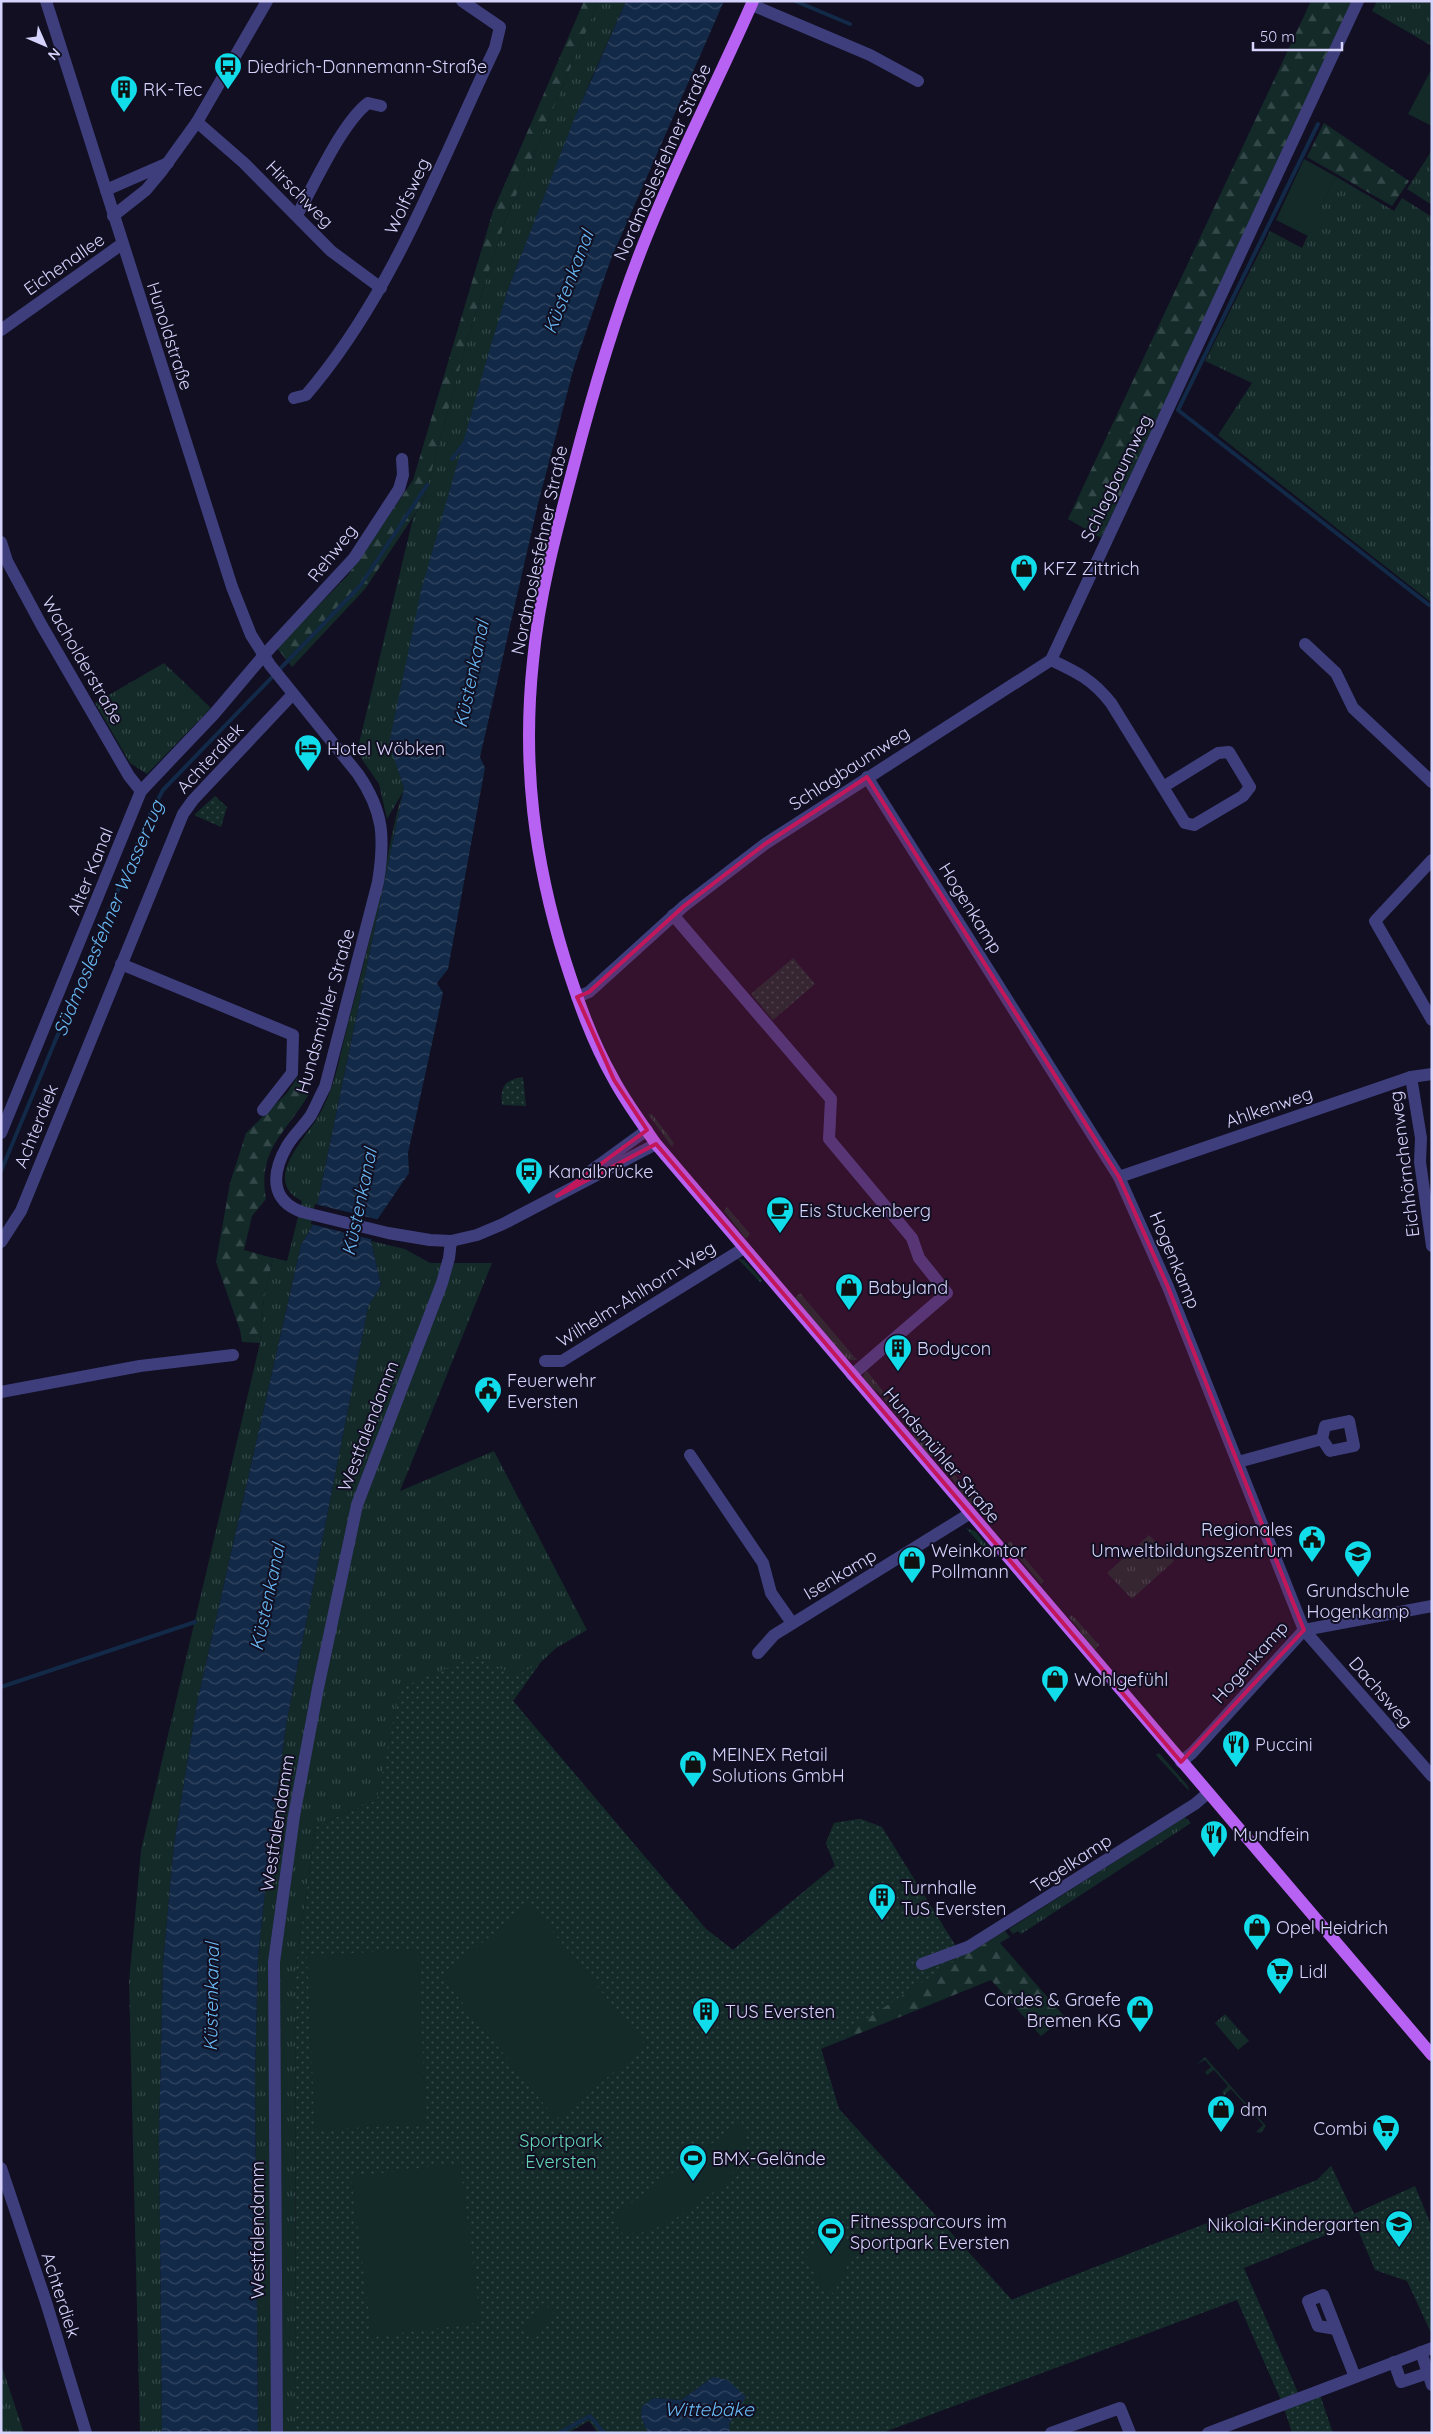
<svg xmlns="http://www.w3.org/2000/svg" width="1433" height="2434" viewBox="0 0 1433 2434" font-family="Quicksand,sans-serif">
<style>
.grass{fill:url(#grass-tufts)}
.forest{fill:url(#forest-firs)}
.park{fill:url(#park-dots)}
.pitch{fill:#132a29}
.water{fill:url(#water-waves)}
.pier{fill:#110f21}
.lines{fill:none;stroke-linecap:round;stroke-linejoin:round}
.stream{stroke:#122947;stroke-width:4}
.minor{stroke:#3e3e7d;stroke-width:12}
.major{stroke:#b762f3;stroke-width:12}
.marked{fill:#c2185b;fill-opacity:0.2;stroke:#c2185b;stroke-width:4;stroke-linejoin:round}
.labels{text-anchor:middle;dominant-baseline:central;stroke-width:4;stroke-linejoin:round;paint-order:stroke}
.poi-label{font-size:18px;fill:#d5d2fc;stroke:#110f21;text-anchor:start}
.street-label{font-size:18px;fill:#d5d2fc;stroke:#110f21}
.park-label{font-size:18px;fill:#64d6b5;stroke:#110f21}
.water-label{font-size:19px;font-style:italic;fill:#68b9f4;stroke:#110f21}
</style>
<defs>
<pattern id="grass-tufts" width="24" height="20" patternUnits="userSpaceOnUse" patternTransform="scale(1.25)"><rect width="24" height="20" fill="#132a29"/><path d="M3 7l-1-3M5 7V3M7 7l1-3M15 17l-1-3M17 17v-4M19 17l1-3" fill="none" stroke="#344849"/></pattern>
<pattern id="forest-firs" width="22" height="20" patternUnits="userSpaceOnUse" patternTransform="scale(1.25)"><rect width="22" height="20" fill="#132a29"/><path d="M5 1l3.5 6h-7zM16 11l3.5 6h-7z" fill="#344849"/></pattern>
<pattern id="park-dots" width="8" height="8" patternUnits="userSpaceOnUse" patternTransform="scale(1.25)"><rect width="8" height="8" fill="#132a29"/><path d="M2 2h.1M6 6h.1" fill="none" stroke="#344849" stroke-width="1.8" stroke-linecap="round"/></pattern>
<pattern id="water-waves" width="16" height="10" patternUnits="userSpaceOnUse" patternTransform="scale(1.25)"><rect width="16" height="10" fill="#122947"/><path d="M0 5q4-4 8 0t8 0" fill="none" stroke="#344762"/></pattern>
</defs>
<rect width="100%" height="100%" fill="#110f21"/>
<!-- grass -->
<g class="grass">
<path d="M599 1H626L589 84 508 289 465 441 390 745 404 788 313 1225 301 1245 197 1703 174 1844 163 1963 159 2136 162 2433H140L129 1982 141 1850 260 1343 264 1297 273 1258 287 1261 302 1201C263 1182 301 1143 316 1120 322 1111 327 1099 331 1089 338 1069 342 1048 347 1027 360 980 372 932 382 884 389 853 393 822 403 792L387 819 379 784 357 752 413 518 423 502 470 330 505 221Z"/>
<path d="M1377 1H1432V46L1372 11Z"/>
<path d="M1432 150V205L1407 189Z"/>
<path d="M1335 176 1394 211 1402 198 1432 217V603L1218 435 1252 383 1205 361 1270 231 1302 248Z"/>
<path d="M164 663 211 708 147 774 130 763 95 703Z"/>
<path d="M648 1114H652L674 1143 672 1147Z"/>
<path d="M727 1207 750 1234 746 1239 724 1211Z"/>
<path d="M371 1241 405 1249 430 1263H492L400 1491 494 1451 587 1630 556 1648 540 1663 513 1701 706 1929 733 1950 835 1866 826 1843 834 1823 860 1819 882 1827 720 1973 401 1688 377 1800 316 1826 296 1966 295 2433H258L255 2077 258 1957 269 1854 286 1725 368 1307 381 1285Z"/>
<path d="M737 1258 744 1260 762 1280 761 1283Z"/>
<path d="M800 1293 857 1360H850L842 1355 795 1298Z"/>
<path d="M866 1370 901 1413 898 1416C892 1408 886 1401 880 1394 873 1387 867 1387 863 1377Z"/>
<path d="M916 1430 935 1452 932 1456C919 1453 918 1441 912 1432Z"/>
<path d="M953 1473 981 1506 978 1509 973 1504H968L959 1492V1487L950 1476Z"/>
<path d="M966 1528 975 1531 990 1549V1555Z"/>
<path d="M1149 1535 1174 1561 1132 1599 1107 1573Z"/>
<path d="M1010 1541 1044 1581 1041 1584 1007 1544Z"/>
<path d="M1072 1615 1099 1645 1095 1650 1080 1635V1630L1069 1617Z"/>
<path d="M1159 1753 1188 1786 1189 1791 1156 1755Z"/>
<path d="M1185 1817 1191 1823 1021 1934 1018 1931 1013 1934 1009 1929Z"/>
<path d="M1225 2014 1249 2041 1238 2050 1215 2023Z"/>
<path d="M1205 2057 1266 2126 1261 2133 1256 2132 1263 2125 1249 2109 1241 2115 1239 2112 1246 2106 1231 2089 1224 2095 1222 2092 1228 2086 1214 2070 1207 2075 1205 2072 1211 2067 1205 2060 1197 2064Z"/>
<path d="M1 2364 24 2433H1Z"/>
</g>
<!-- forest -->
<g class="forest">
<path d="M584 1H599L505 221 470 330 423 502 365 589 292 667 277 648 348 575 413 480 493 211Z"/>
<path d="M1311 1H1353L1101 538 1068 519Z"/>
<path d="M1324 123 1409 181 1392 206 1307 157Z"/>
<path d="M297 1078 309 1094C287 1132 257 1149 266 1199L252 1216 244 1250 273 1258 264 1297 260 1343 242 1342 240 1330 216 1262 230 1183 246 1133 287 1093Z"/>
<path d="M1005 1931 1010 1937 1000 1943 1065 2017 1041 2036 991 1980 821 2049 839 2109 1011 2300 1317 2180 1331 2166 1354 2214 991 2311 778 2034 974 1950Z"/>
</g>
<!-- park -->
<g class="park">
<path d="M215 796 227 807 221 827 194 815Z"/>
<path d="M793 958 815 984 773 1020 751 994Z"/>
<path d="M523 1077 526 1106 502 1105C500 1087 504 1080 523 1077Z"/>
<path d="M476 1656 516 1676 540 1663 513 1701 706 1929 733 1950 835 1866 826 1843 834 1823 860 1819 882 1827 962 1956 821 2049 839 2109 1012 2300 1317 2180 1331 2166 1354 2214 1415 2186 1432 2227V2335L1407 2281 1375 2270 1355 2223 1244 2268 1300 2397 1319 2392 1333 2433H1292L1283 2405 1237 2300 882 2433H730L713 2377 681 2400 654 2398 641 2417 648 2433H598L589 2421 568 2433H295L296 1966 316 1826 377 1800 400 1688Z"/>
</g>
<!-- pitch -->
<g class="pitch">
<path d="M1432 68V126L1408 114Z"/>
<path d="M1304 159 1335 176 1308 236 1276 220Z"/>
<path d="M530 1904 646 2046 556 2119 441 1976Z"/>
<path d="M418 1950 426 2124 315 2130 307 1955Z"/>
<path d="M741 2122 749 2144 740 2165 721 2187 676 2218 648 2232 623 2234 611 2218Z"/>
<path d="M460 2163 481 2322 372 2337 351 2177Z"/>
<path d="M830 2219 836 2223 843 2236 857 2250 845 2270 834 2293 824 2291 806 2259 824 2222Z"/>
<path d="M542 2303 554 2312 534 2337 522 2327Z"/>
</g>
<!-- water -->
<g class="water">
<path d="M626 1H724L611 259 574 367 538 504 480 757 485 768 448 969 437 983 443 993 408 1153 409 1173 377 1220 371 1241 381 1285 368 1307 286 1725 269 1854 258 1957 255 2077 258 2433H162L159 2136 163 1963 174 1844 197 1703 301 1245 313 1225 404 788 389 744 421 591 488 355 508 289 575 117Z"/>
<path d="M713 2377 728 2380 746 2397 729 2424 730 2433H648L641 2417 642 2406 654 2398 681 2400Z"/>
</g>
<!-- pier -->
<path class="pier" d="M315 1204 380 1220 374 1240 311 1224Z"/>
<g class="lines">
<!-- stream -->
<g class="stream">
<path d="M795 1 850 24"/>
<path d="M1318 124 1178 410 1429 605"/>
<path d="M452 459 466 441"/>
<path d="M1 1171 148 818 163 790 360 586 427 485"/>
<path d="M1 1687 195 1622"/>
<path d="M559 2433 590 2416 604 2433"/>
</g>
<!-- minor -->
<g class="minor">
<path d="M46 1 232 587 251 635 270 665 358 774C384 812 385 838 378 882L325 1087C320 1096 316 1106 311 1115 304 1126 294 1134 287 1146 272 1172 269 1200 302 1212L388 1233 430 1240 451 1241 477 1235 503 1224 656 1144"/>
<path d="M752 5 870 55 918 81"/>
<path d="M197 122 244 163 331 251 381 288"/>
<path d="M106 190 168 163"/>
<path d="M297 215C315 184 341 124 368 103L381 106"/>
<path d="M113 216 146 190 161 172 197 122 267 1"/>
<path d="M1 330 122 244"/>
<path d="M294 398 306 395 316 383C396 284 440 163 495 48L500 27 462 1"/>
<path d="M1 542 7 561 42 626 129 776 141 791"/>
<path d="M1305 644 1336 673 1353 708 1432 782"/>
<path d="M1051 660C1077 672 1093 680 1111 703L1185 823 1194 825 1243 796 1250 787 1229 752 1218 753 1163 787"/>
<path d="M867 777 1119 1177 1168 1287 1304 1630 1192 1753 1181 1762"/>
<path d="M1432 860 1375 921 1432 1020"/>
<path d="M673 915 831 1099 829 1139 912 1238 919 1258 947 1293 852 1375"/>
<path d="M121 964 293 1035 292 1073 263 1110"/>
<path d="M577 997 589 992 684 906 765 844 1051 660 1358 1"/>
<path d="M1411 1077 1421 1138 1420 1162 1432 1246"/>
<path d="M1 1133 141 791 214 714 264 655 354 558 399 489 403 475 402 459"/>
<path d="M585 1175 647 1130"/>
<path d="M1119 1177 1411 1077 1432 1074"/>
<path d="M1 1242 21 1211 183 814 193 800 292 695"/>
<path d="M545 1361H562L744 1248"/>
<path d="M1 1392 140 1366 233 1355"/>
<path d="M690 1455 763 1563 771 1593 792 1623"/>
<path d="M1238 1462 1322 1439 1330 1451 1354 1446 1349 1421 1325 1426 1322 1439"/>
<path d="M1304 1630 1432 1776"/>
<path d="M1304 1630 1432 1606"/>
<path d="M758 1653 774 1635 969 1514"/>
<path d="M922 1964 968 1947 1195 1804 1208 1793"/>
<path d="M1 2168 46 2302 86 2433"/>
<path d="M1336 2329 1318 2326 1308 2301 1323 2295 1355 2377"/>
<path d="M1421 2352 1432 2385"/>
<path d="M1394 2362 1401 2382 1428 2373"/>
<path d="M277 2433 274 1962 294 1816 318 1688 357 1505 442 1283 449 1258 451 1241"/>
<path d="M1051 2433 1120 2408 1130 2433"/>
<path d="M1208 2433 1432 2348"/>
</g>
<!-- major -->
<path class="major" d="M753 1C720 77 681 151 650 228 618 305 595 384 574 465 557 529 539 595 533 661 522 765 534 860 565 960 578 1001 592 1041 613 1078 625 1101 641 1122 656 1144L1432 2055"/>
</g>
<!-- marked area -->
<path class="marked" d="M867 777 1119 1177 1168 1287 1304 1630 1181 1762 656 1144 557 1196 647 1130 614 1080 577 997 589 992 684 906 765 844Z"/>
<!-- icons -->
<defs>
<g id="bus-pin" transform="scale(1.4375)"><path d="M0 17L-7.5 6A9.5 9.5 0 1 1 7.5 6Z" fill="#11dce9" stroke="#110f21"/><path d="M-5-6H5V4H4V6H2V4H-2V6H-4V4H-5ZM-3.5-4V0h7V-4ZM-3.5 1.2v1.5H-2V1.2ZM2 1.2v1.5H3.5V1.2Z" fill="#111"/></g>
<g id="building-pin" transform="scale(1.4375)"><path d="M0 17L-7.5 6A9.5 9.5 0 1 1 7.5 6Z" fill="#11dce9" stroke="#110f21"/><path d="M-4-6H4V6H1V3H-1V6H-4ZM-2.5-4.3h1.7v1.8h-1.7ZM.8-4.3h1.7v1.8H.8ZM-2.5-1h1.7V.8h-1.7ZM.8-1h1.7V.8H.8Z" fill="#111"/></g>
<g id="shop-pin" transform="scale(1.4375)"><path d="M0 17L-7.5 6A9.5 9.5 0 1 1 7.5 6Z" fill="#11dce9" stroke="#110f21"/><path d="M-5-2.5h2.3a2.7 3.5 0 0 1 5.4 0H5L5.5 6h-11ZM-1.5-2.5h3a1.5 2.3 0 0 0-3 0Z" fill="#111"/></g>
<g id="hotel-pin" transform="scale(1.4375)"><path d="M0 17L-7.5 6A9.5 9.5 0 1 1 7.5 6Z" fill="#11dce9" stroke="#110f21"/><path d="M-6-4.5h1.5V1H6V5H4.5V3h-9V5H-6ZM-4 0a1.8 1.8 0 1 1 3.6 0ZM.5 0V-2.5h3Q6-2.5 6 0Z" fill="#111"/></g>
<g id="cafe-pin" transform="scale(1.4375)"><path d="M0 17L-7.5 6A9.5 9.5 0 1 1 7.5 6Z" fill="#11dce9" stroke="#110f21"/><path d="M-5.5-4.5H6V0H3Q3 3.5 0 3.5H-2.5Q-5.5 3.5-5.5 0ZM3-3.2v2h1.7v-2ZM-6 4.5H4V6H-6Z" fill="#111"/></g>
<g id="civic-pin" transform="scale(1.4375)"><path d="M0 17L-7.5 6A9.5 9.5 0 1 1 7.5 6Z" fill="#11dce9" stroke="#110f21"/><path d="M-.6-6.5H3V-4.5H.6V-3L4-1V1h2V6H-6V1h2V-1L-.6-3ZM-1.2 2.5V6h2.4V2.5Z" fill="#111"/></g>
<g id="school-pin" transform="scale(1.4375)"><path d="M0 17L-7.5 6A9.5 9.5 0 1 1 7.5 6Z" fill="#11dce9" stroke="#110f21"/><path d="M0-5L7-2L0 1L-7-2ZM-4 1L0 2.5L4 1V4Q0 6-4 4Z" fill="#111"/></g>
<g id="restaurant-pin" transform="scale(1.4375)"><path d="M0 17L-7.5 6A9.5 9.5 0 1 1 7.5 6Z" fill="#11dce9" stroke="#110f21"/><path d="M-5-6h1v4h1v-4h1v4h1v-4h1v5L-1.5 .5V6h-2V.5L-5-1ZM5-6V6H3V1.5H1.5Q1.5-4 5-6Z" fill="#111"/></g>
<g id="supermarket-pin" transform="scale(1.4375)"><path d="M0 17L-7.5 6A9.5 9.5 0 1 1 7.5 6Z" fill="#11dce9" stroke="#110f21"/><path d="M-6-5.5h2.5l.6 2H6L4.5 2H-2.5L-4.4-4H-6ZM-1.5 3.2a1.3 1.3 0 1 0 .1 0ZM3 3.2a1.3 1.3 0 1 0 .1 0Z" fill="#111"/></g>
<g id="stadium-pin" transform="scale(1.4375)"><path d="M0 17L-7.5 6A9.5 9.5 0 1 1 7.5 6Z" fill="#11dce9" stroke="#110f21"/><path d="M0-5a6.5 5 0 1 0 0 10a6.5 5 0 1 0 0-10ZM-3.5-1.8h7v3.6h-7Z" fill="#111"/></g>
</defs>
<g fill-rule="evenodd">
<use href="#bus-pin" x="228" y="66"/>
<use href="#building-pin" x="124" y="89"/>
<use href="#shop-pin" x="1024" y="568"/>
<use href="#hotel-pin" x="308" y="748"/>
<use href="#bus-pin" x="529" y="1171"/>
<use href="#cafe-pin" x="780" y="1210"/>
<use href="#shop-pin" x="849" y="1287"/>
<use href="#building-pin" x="898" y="1348"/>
<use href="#civic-pin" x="488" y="1390"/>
<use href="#civic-pin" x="1312" y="1539"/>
<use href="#school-pin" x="1358" y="1554"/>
<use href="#shop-pin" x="912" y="1560"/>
<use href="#shop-pin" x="1055" y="1679"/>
<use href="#restaurant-pin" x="1236" y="1744"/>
<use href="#shop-pin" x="693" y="1764"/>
<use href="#restaurant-pin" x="1214" y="1834"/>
<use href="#building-pin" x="882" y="1897"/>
<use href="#shop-pin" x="1257" y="1927"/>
<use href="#supermarket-pin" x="1280" y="1971"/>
<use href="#shop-pin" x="1140" y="2009"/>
<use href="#building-pin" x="706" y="2011"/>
<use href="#shop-pin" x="1221" y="2109"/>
<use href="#supermarket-pin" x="1386" y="2128"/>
<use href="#stadium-pin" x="693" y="2158"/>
<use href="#school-pin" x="1399" y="2224"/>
<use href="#stadium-pin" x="831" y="2231"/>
</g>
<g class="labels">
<!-- poi labels -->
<g class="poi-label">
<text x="247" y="66">Diedrich-Dannemann-Straße</text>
<text x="143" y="89">RK-Tec</text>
<text x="1043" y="568">KFZ Zittrich</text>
<text x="327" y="748">Hotel Wöbken</text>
<text x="548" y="1171">Kanalbrücke</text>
<text x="799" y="1210">Eis Stuckenberg</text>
<text x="868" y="1287">Babyland</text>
<text x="917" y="1348">Bodycon</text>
<text x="507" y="1380">Feuerwehr<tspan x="507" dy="21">Eversten</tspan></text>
<text x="1293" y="1529" text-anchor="end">Regionales<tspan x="1293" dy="21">Umweltbildungszentrum</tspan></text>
<text x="931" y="1550">Weinkontor<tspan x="931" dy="21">Pollmann</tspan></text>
<text x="1358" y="1590" text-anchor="middle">Grundschule<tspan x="1358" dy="21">Hogenkamp</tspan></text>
<text x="1074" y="1679">Wohlgefühl</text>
<text x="1255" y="1744">Puccini</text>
<text x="712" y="1754">MEINEX Retail<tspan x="712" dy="21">Solutions GmbH</tspan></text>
<text x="1233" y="1834">Mundfein</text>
<text x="901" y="1887">Turnhalle<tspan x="901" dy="21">TuS Eversten</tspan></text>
<text x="1276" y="1927">Opel Heidrich</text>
<text x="1299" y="1971">Lidl</text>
<text x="1121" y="1999" text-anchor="end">Cordes &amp; Graefe<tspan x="1121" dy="21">Bremen KG</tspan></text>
<text x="725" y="2011">TUS Eversten</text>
<text x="1240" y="2109">dm</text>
<text x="1367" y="2128" text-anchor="end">Combi</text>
<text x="712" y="2158">BMX-Gelände</text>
<text x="850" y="2221">Fitnessparcours im<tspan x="850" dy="21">Sportpark Eversten</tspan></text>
<text x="1380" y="2224" text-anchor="end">Nikolai-Kindergarten</text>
</g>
<!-- street labels -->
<g class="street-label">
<text transform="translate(662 162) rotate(-66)">Nordmoslesfehner Straße</text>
<text transform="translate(300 194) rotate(45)">Hirschweg</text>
<text transform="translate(407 196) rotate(-65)">Wolfsweg</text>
<text transform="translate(64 264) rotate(-35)">Eichenallee</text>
<text transform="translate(170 336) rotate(72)">Hunoldstraße</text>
<text transform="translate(1116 478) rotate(-64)">Schlagbaumweg</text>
<text transform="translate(539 550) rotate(-78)">Nordmoslesfehner Straße</text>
<text transform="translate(332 553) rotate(-52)">Rehweg</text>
<text transform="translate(83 660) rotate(60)">Wacholderstraße</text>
<text transform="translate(210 758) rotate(-47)">Achterdiek</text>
<text transform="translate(849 768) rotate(-33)">Schlagbaumweg</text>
<text transform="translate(90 871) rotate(-68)">Alter Kanal</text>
<text transform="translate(971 908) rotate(58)">Hogenkamp</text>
<text transform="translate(325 1011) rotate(-74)">Hundsmühler Straße</text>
<text transform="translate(1269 1107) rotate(-19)">Ahlkenweg</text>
<text transform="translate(36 1126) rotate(-68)">Achterdiek</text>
<text transform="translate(1404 1164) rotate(-97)">Eichhörnchenweg</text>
<text transform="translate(1175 1260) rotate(67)">Hogenkamp</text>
<text transform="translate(636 1294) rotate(-32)">Wilhelm-Ahlhorn-Weg</text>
<text transform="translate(368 1426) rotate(-69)">Westfalendamm</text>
<text transform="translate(942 1455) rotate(50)">Hundsmühler Straße</text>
<text transform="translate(840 1574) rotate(-31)">Isenkamp</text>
<text transform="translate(1250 1662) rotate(-48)">Hogenkamp</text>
<text transform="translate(1381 1692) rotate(49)">Dachsweg</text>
<text transform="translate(277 1823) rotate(-81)">Westfalendamm</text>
<text transform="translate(1071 1863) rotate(-33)">Tegelkamp</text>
<text transform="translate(257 2230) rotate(-90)">Westfalendamm</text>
<text transform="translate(61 2295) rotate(72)">Achterdiek</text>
</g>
<!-- park labels -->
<g class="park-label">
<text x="561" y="2140">Sportpark<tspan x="561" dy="21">Eversten</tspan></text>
</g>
<!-- water labels -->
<g class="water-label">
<text transform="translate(568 282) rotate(-69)">Küstenkanal</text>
<text transform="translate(471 674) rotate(-78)">Küstenkanal</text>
<text transform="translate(108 918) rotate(-67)">Südmoslesfehner Wasserzug</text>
<text transform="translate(359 1202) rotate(-78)">Küstenkanal</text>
<text transform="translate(267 1597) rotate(-78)">Küstenkanal</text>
<text transform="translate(211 1997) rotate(-89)">Küstenkanal</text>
<text x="709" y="2409">Wittebäke</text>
</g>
</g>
<!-- border -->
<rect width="1433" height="2434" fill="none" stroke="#d5d2fc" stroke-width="5"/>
<!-- north arrow -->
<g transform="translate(45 45) rotate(135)" stroke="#110f21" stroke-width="4" paint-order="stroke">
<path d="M0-4L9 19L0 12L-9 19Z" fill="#d5d2fc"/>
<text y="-8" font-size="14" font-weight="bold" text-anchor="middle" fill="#d5d2fc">N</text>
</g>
<!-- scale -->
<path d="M1253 42v8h89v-8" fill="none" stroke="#d5d2fc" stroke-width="2.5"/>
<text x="1260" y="42" font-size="15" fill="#d5d2fc" stroke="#110f21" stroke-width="4" paint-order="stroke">50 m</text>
</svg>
